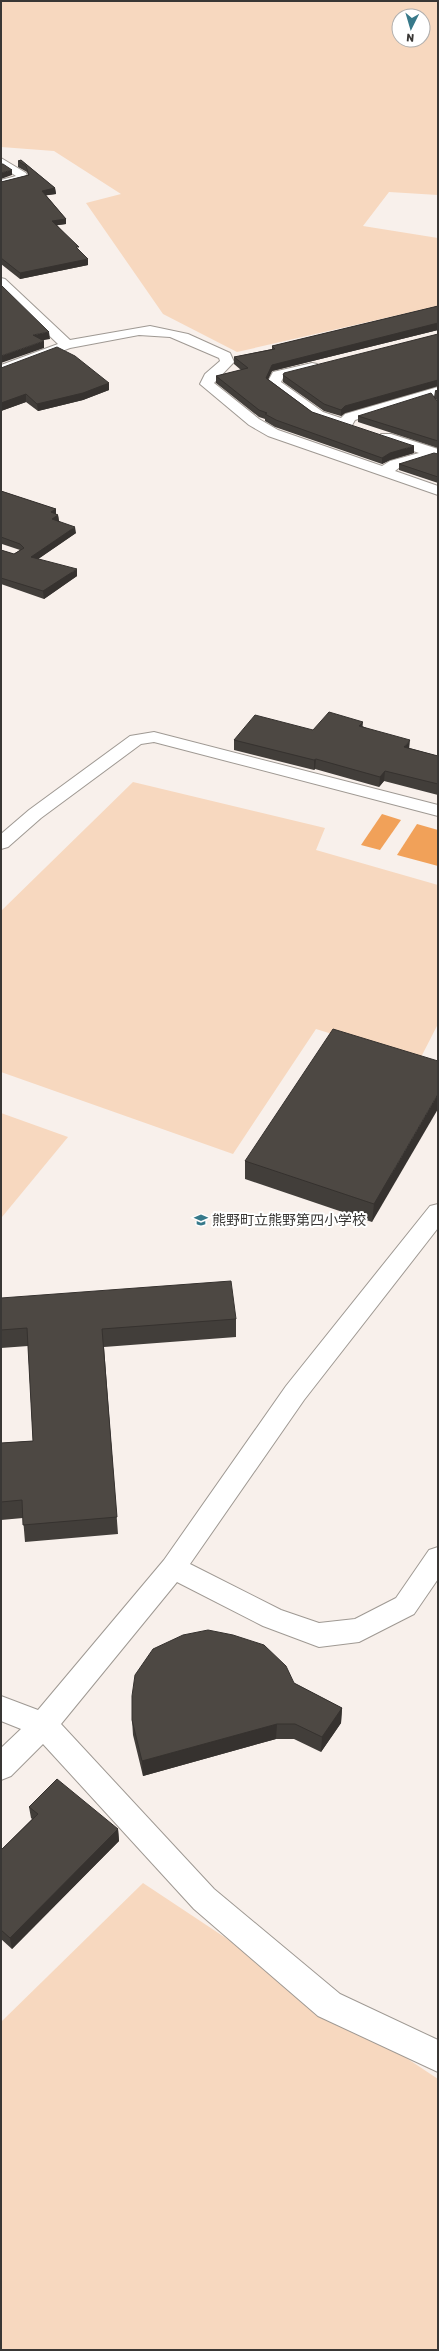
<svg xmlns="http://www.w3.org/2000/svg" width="439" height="2351" viewBox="0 0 439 2351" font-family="Rubik,'Noto Sans JP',sans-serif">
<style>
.green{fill:#f7d8bf;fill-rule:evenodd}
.water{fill:#f1a159}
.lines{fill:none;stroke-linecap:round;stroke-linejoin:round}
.minor-casing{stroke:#9f9993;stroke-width:2}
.minor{fill:#fff;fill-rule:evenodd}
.wall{fill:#423e3a}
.shaded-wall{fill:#36322f}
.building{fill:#4d4843;stroke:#36322f}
.labels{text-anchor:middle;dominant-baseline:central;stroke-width:4;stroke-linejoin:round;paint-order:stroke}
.poi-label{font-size:14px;fill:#393735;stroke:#fff;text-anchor:start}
</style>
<rect width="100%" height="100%" fill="#f8f0eb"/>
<!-- green -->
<g class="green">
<path d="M1 1H438V195L389 192 363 226 438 238V306L237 352 163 314 86 203 121 194 54 151 1 147ZM399 16H423V40H399Z"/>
<path d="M133 782 325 828 316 850 438 885V1024L419 1061 316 1029 233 1154 1 1072V911Z"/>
<path d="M1 1113 68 1137 2 1217H1Z"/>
<path d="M143 1883 438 2079V2350H1V2022Z"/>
</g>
<!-- water -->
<g class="water">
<path d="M382 814 401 820 380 850 361 845Z"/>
<path d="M417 824 438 830V866L397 855Z"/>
</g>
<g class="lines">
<!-- minor casing -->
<g class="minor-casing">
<g id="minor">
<path d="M1 158 26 173 28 179 26 181 1 186V180L16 176 1 166Z"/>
<path d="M1 278 5 279 70 340 150 326 188 334 230 353 234 362 214 383 259 419 278 430 382 466 390 461 419 453 381 440 379 437 381 434H391L438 449V459L433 458 400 467 395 471 438 486V495L268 436 249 425 200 384 205 374 220 361 219 358 170 337 139 335 70 348 1 374V365L58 344 1 289Z"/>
<path d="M312 363 317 364 319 367 317 370 283 378 281 382 323 412 341 418 345 414 438 387V395L355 420 351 427C332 432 278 398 267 383L273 372Z"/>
<path d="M154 732 438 805V816L154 742 141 744 41 818 8 847 1 849V834L29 810 130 736Z"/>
<path d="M438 1204V1228L304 1400 190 1564 281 1610 319 1623 355 1619 396 1598 429 1550 438 1547V1579L414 1614 359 1642 319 1647 263 1626 177 1582 61 1724 214 1889 340 1994 438 2040V2072L318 2016 194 1909 43 1744 11 1776 1 1780V1748L21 1729 1 1721V1696L38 1710 164 1560 286 1386 430 1206Z"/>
</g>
</g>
<!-- minor -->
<use href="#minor" class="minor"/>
</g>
<!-- wall -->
<g class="wall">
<path d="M21 160 55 188 56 194 46 195 66 219V224L57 225 79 250 88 265 20 279 1 264V182L28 175 27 172 18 167V161Z"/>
<path d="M438 306V330L272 371 268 379 312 412 414 453 390 460 382 464 275 427 265 421V419L259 417 216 383V376L241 370 234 364V357L272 349V346Z"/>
<path d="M438 334V386L345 413 341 416 324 411 283 382V375Z"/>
<path d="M1 368 109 390 83 400 38 411 26 402 1 411Z"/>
<path d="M438 390V400L436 399 438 402V448L358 422V416L434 397 435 391Z"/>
<path d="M438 454V483L399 470V464Z"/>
<path d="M1 491 56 509V514L58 515 59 521 76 533 38 559 77 576 44 599 1 584V550L14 554 20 550 2 544H1Z"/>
<path d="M362 726 409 748 438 756V795L384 781 379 787 315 769 314 770 234 750V740L313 730Z"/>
<path d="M438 1061 372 1222 245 1179V1161Z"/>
<path d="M1 1298 236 1319V1337L104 1347 118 1534 25 1542 23 1518 1 1520V1443L33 1441 28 1346 1 1348Z"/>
<path d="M294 1683 342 1708 341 1723 321 1752 294 1739H276L143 1776 133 1735 132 1720Z"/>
<path d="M29 1807 118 1829 119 1841 12 1949 1 1939V1850L32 1819 31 1818Z"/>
</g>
<!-- shaded-wall -->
<g class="shaded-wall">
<path d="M12 170V175L1 179V173Z"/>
<path d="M55 188 56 194 42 196V191Z"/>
<path d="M66 219V224L52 226V221Z"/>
<path d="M88 259V265L20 279V273Z"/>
<path d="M438 323V330L272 371 266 384V378L272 365Z"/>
<path d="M49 332 50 339 33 342V335Z"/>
<path d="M44 341V348L1 363V356Z"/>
<path d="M438 380V386L345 413 341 416V410L345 406Z"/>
<path d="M109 383V390L83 400 38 411 37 404Z"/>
<path d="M26 394V402L1 411V403Z"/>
<path d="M414 446V453L390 460 382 464V458L390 453Z"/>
<path d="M56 509V516L51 512Z"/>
<path d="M58 515 59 522 52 519Z"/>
<path d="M75 527 76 533 31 564V557Z"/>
<path d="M77 569V576L44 599 43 591Z"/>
<path d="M363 722 362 732 359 726Z"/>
<path d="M410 740 409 750 404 747Z"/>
<path d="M316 759 315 769 314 770V760Z"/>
<path d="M385 771 384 781 379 787 380 777Z"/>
<path d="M438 1094V1109L372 1222 374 1204Z"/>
<path d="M342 1708 341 1723 321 1752 322 1737Z"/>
<path d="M277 1724 276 1739 143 1776 142 1761Z"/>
<path d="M118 1829 119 1841 12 1949 10 1938Z"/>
</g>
<!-- building -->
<g class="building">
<path d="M21 160 55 188 42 191 66 219 52 221 79 247H76L88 259 20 273 1 258V182L29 175 26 166 18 161Z"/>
<path d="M1 164H3L12 170 1 173Z"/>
<path d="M1 285 49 332 33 335 44 341 1 356Z"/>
<path d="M438 306V323L272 365 266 378 312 412 414 446 390 453 382 458 276 420 265 414 267 413 259 410 216 376 248 368 234 357 275 349 272 346Z"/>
<path d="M438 334V380L345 406 341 410 324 404 283 375 284 373Z"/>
<path d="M57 347 75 356 109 383 83 393 37 404 26 394 1 403V368Z"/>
<path d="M438 390V393L435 391Z"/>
<path d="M431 393 438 402V441L358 416Z"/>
<path d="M434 453 438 454V477L399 464Z"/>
<path d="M1 491 56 509 51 512 58 515 52 519 75 527 31 557 77 569 43 591 1 578V550L14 554 24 548 20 544 1 537Z"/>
<path d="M329 712 363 722 359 726 410 740 404 747 438 756V784L385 771 380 777 316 759 314 760 234 740 255 715 313 730Z"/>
<path d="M333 1029 438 1061V1094L374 1204 245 1161Z"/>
<path d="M231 1281 236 1319 102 1329 117 1517 23 1525 22 1500 1 1502V1443L33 1441 27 1328 1 1330V1298Z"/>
<path d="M208 1630 233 1635 264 1645 286 1666 294 1683 342 1708 322 1737 295 1724H277L142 1761 132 1720V1696L135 1675 153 1649 183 1635Z"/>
<path d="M57 1779 118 1829 10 1938 1 1930V1850L38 1814 29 1807Z"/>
</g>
<!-- icons -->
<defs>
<g id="school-bare" transform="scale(1.08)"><path d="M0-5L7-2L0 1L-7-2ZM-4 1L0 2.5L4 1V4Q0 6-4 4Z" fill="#37798a" stroke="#fff" stroke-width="2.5" paint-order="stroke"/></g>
</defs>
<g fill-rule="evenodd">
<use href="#school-bare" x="201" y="1220"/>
</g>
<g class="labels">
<!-- poi labels -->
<g class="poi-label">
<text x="212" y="1220">熊野町立熊野第四小学校</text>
</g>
</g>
<!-- border -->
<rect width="439" height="2351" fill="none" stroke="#393735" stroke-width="4"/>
<!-- north arrow -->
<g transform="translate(411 28) rotate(185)"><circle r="19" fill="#ffffff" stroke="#b0afae"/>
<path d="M0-3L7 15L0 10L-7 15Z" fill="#37798a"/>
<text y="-6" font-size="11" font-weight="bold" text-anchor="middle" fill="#393735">N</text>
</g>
</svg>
